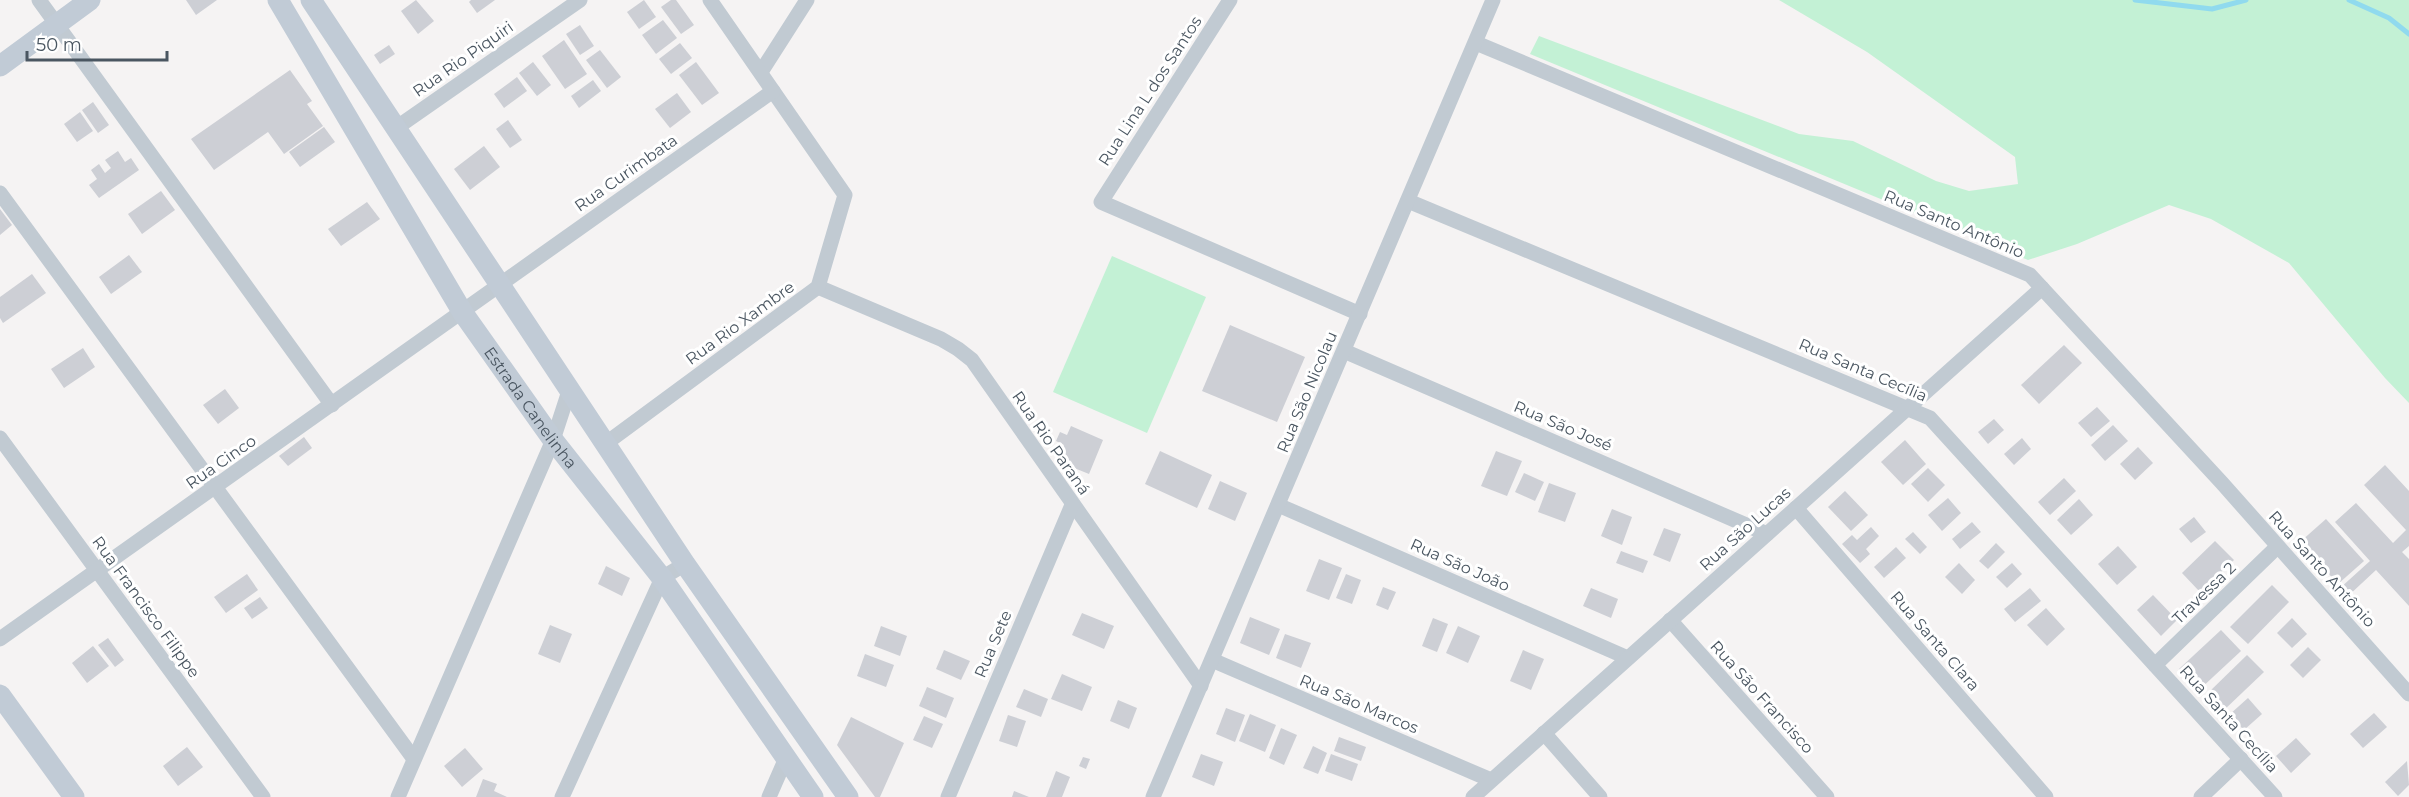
<svg xmlns="http://www.w3.org/2000/svg" width="2409" height="797" viewBox="0 0 2409 797" font-family="Montserrat,sans-serif">
<style>
.green{fill:#c3f1d5}
.lines{fill:none;stroke-linecap:round;stroke-linejoin:round}
.stream{stroke:#90daee;stroke-width:5}
.building{fill:#cdcfd5}
.street{stroke:#c1cad2;stroke-width:15}
.secondary{stroke:#c1cbd6;stroke-width:21}
.labels{text-anchor:middle;dominant-baseline:central;stroke-width:6;stroke-linejoin:round;paint-order:stroke}
.street-label{font-size:16px;fill:#4a5661;stroke:#fff}
</style>
<rect width="100%" height="100%" fill="#f5f3f3"/>
<!-- green -->
<g class="green">
<path d="M1779 0H2409V403L2385 378 2289 263 2211 219 2169 205 2077 244 2028 260 1530 54 1539 36 1799 134 1853 141 1936 181 1969 191 2018 184 2015 157 1867 52Z"/>
<path d="M1112 256 1206 297 1147 433 1053 392Z"/>
</g>
<g class="lines">
<!-- stream -->
<g class="stream">
<path d="M2135 0 2212 9 2246 0"/>
<path d="M2349 0 2389 18 2409 34"/>
</g>
</g>
<!-- building -->
<g class="building">
<path d="M186 0H217L196 15Z"/>
<path d="M416 0 434 21 418 34 401 11Z"/>
<path d="M471 0H495L477 13 469 2Z"/>
<path d="M644 0 656 17 639 29 627 12Z"/>
<path d="M671 0H676L694 25 681 34 661 7Z"/>
<path d="M663 20 677 38 656 54 642 35Z"/>
<path d="M580 25 594 46 580 55 566 34Z"/>
<path d="M564 40 587 74 565 89 542 56Z"/>
<path d="M680 43 692 58 671 74 659 59Z"/>
<path d="M389 45 395 54 380 64 374 55Z"/>
<path d="M600 50 621 77 607 88 586 60Z"/>
<path d="M533 62 551 85 537 96 519 73Z"/>
<path d="M696 62 719 93 702 105 679 75Z"/>
<path d="M290 70 312 101 307 104 323 126 284 154 268 132 214 170 191 139Z"/>
<path d="M517 77 527 91 504 108 494 94Z"/>
<path d="M593 80 601 91 579 108 571 96Z"/>
<path d="M677 93 691 112 670 128 655 109Z"/>
<path d="M93 102 109 125 98 133 82 110Z"/>
<path d="M80 112 93 131 77 142 64 124Z"/>
<path d="M508 120 522 140 510 148 496 129Z"/>
<path d="M324 127 335 142 300 167 289 152Z"/>
<path d="M484 146 500 167 470 190 454 169Z"/>
<path d="M118 151 125 162 131 158 139 170 99 198 89 185 97 179 91 170 99 164 105 173 111 168 105 160Z"/>
<path d="M161 191 175 210 142 234 128 214Z"/>
<path d="M367 202 380 219 341 246 328 229Z"/>
<path d="M0 209 12 225 0 235Z"/>
<path d="M129 255 142 272 111 294 99 277Z"/>
<path d="M32 274 46 293 3 323 0 318V297Z"/>
<path d="M1230 325 1305 357 1277 422 1202 391Z"/>
<path d="M2064 345 2082 363 2039 404 2021 385Z"/>
<path d="M83 348 95 367 64 388 51 369Z"/>
<path d="M225 389 239 408 218 424 203 405Z"/>
<path d="M2097 407 2110 421 2091 437 2078 423Z"/>
<path d="M1994 419 2004 430 1988 444 1978 432Z"/>
<path d="M2113 425 2128 441 2105 461 2091 445Z"/>
<path d="M1071 426 1103 440 1089 474 1057 461 1064 445 1056 441 1060 432 1067 435Z"/>
<path d="M304 437 312 448 288 466 279 456Z"/>
<path d="M2022 438 2031 449 2014 465 2004 454Z"/>
<path d="M1905 440 1926 464 1903 485 1881 462Z"/>
<path d="M2138 447 2153 463 2135 480 2120 464Z"/>
<path d="M1160 451 1212 475 1197 508 1145 484Z"/>
<path d="M1496 451 1522 461 1507 496 1481 486Z"/>
<path d="M2385 465 2409 491V546L2402 552 2409 559V606L2376 570 2347 597 2339 589 2370 561 2335 522 2356 503 2393 543 2406 530 2364 485Z"/>
<path d="M1928 468 1945 485 1928 502 1911 484Z"/>
<path d="M1524 473 1544 482 1535 501 1515 492Z"/>
<path d="M2064 478 2076 491 2050 515 2038 502Z"/>
<path d="M1220 481 1247 493 1235 521 1208 509Z"/>
<path d="M1549 483 1576 493 1565 522 1538 512Z"/>
<path d="M1845 491 1868 515 1851 531 1828 507Z"/>
<path d="M1948 498 1961 513 1942 531 1928 515Z"/>
<path d="M2079 499 2093 515 2071 535 2057 520Z"/>
<path d="M1612 509 1632 517 1622 545 1601 536Z"/>
<path d="M2194 517 2206 532 2191 543 2179 529Z"/>
<path d="M2326 519 2364 561 2338 584 2300 542Z"/>
<path d="M1972 522 1981 532 1960 549 1952 539Z"/>
<path d="M1871 527 1879 536 1866 549 1870 554 1860 563 1842 544 1852 535 1857 540Z"/>
<path d="M1664 528 1681 534 1670 562 1653 555Z"/>
<path d="M1913 532 1927 547 1920 554 1905 539Z"/>
<path d="M2215 541 2234 560 2200 592 2182 573Z"/>
<path d="M1996 543 2005 552 1988 569 1979 561Z"/>
<path d="M2118 546 2137 567 2117 585 2098 564Z"/>
<path d="M1896 547 1906 558 1884 578 1874 567Z"/>
<path d="M1621 551 1648 561 1643 573 1616 563Z"/>
<path d="M1319 559 1342 568 1329 600 1306 591Z"/>
<path d="M1959 563 1975 580 1962 594 1945 577Z"/>
<path d="M2012 563 2022 574 2007 588 1996 577Z"/>
<path d="M606 566 630 578 622 596 598 584Z"/>
<path d="M247 574 258 590 226 613 214 597Z"/>
<path d="M1346 574 1361 580 1352 604 1336 598Z"/>
<path d="M2272 585 2289 602 2248 644 2230 627Z"/>
<path d="M1383 587 1396 592 1388 610 1376 605Z"/>
<path d="M1591 588 1618 599 1611 618 1583 606Z"/>
<path d="M2030 588 2041 601 2015 622 2004 609Z"/>
<path d="M2153 595 2177 620 2161 636 2137 610Z"/>
<path d="M260 597 268 608 252 619 244 608Z"/>
<path d="M2046 608 2065 629 2047 646 2027 625Z"/>
<path d="M1082 613 1114 626 1104 649 1072 635Z"/>
<path d="M1250 617 1280 629 1269 655 1240 643Z"/>
<path d="M1433 618 1448 624 1437 652 1422 646Z"/>
<path d="M2292 618 2307 634 2292 648 2277 633Z"/>
<path d="M550 625 572 634 560 663 538 654Z"/>
<path d="M881 626 907 636 900 656 874 646Z"/>
<path d="M1458 626 1480 636 1468 663 1446 653Z"/>
<path d="M2221 630 2241 651 2199 690 2179 669Z"/>
<path d="M1285 634 1311 643 1301 668 1276 658Z"/>
<path d="M108 638 124 660 115 667 98 645Z"/>
<path d="M93 646 109 666 87 683 72 663Z"/>
<path d="M2308 647 2321 660 2303 678 2290 665Z"/>
<path d="M944 650 970 661 961 680 936 669Z"/>
<path d="M1523 650 1544 659 1531 690 1510 681Z"/>
<path d="M865 654 894 665 886 687 857 676Z"/>
<path d="M2247 655 2264 672 2223 711 2207 694Z"/>
<path d="M1062 674 1092 687 1082 711 1051 699Z"/>
<path d="M927 687 954 698 946 718 919 706Z"/>
<path d="M1024 689 1048 699 1041 717 1016 707Z"/>
<path d="M2248 698 2262 714 2244 730 2229 715Z"/>
<path d="M1118 700 1137 708 1129 729 1110 721Z"/>
<path d="M1226 708 1245 715 1235 742 1216 734Z"/>
<path d="M2374 713 2387 727 2363 748 2350 734Z"/>
<path d="M1250 714 1276 725 1265 752 1239 741Z"/>
<path d="M1008 715 1026 721 1017 747 999 741Z"/>
<path d="M924 716 943 724 932 748 913 740Z"/>
<path d="M851 717 904 743 880 797H875L837 745Z"/>
<path d="M1281 728 1297 735 1284 765 1269 758Z"/>
<path d="M1339 737 1366 747 1361 761 1334 751Z"/>
<path d="M2296 738 2311 754 2291 773 2276 756Z"/>
<path d="M1313 746 1327 753 1318 774 1303 768Z"/>
<path d="M187 747 203 767 178 786 163 766Z"/>
<path d="M465 748 483 769 462 787 444 766Z"/>
<path d="M1201 754 1223 762 1214 786 1192 777Z"/>
<path d="M1331 754 1358 764 1352 781 1325 771Z"/>
<path d="M1083 757 1090 759 1086 769 1079 766Z"/>
<path d="M2407 761 2409 785 2398 796 2385 782Z"/>
<path d="M1056 771 1070 777 1062 797H1046Z"/>
<path d="M483 779 497 784 494 791 507 797H476Z"/>
<path d="M1014 791 1029 797H1012Z"/>
</g>
<g class="lines">
<!-- street -->
<g class="street">
<path d="M39 0 332 405"/>
<path d="M1230 0 1101 202 1360 314"/>
<path d="M1476 43 2030 275 2222 483 2409 694"/>
<path d="M761 72 807 0"/>
<path d="M396 128 580 0"/>
<path d="M0 193 414 759"/>
<path d="M1408 201 1930 418 2275 797"/>
<path d="M818 287 941 339 958 349 972 360 1201 686"/>
<path d="M1344 351 1767 534"/>
<path d="M0 438 263 797"/>
<path d="M605 444 818 287 845 195 710 0"/>
<path d="M1278 505 1628 658"/>
<path d="M1796 508 2046 797"/>
<path d="M1670 620 1827 797"/>
<path d="M0 639 773 91"/>
<path d="M1212 660 1491 780"/>
<path d="M2155 665 2277 547"/>
<path d="M1544 733 1600 797"/>
<path d="M398 797 553 440 569 391"/>
<path d="M562 797 662 578 685 564"/>
<path d="M769 797 786 758"/>
<path d="M948 797 1072 505"/>
<path d="M1153 797 1493 0"/>
<path d="M1473 797 2042 288"/>
<path d="M2201 797 2241 759"/>
</g>
<!-- secondary -->
<g class="secondary">
<path id="s1" d="M278 0 463 313 553 440 662 578 813 797"/>
<path d="M311 0 685 564 848 797"/>
<path d="M0 66 90 0"/>
<path d="M0 695 74 797"/>
</g>
</g>
<g class="labels">
<!-- street labels -->
<g class="street-label">
<text transform="translate(463 59) rotate(-35)">Rua Rio Piquiri</text>
<text transform="translate(1150 91) rotate(-57)">Rua Lina L dos Santos</text>
<text transform="translate(626 173) rotate(-35)">Rua Curimbata</text>
<text transform="translate(1954 224) rotate(23)">Rua Santo Antônio</text>
<text transform="translate(740 323) rotate(-36)">Rua Rio Xambre</text>
<text transform="translate(1863 370) rotate(23)">Rua Santa Cecília</text>
<text transform="translate(1307 392) rotate(-67)">Rua São Nicolau</text>
<text stroke="none"><textPath href="#s1" startOffset="480">Estrada Canelinha</textPath></text>
<text transform="translate(1563 426) rotate(23)">Rua São José</text>
<text transform="translate(1051 443) rotate(55)">Rua Rio Paraná</text>
<text transform="translate(221 462) rotate(-35)">Rua Cinco</text>
<text transform="translate(1745 529) rotate(-42)">Rua São Lucas</text>
<text transform="translate(1460 565) rotate(24)">Rua São João</text>
<text transform="translate(2322 569) rotate(48)">Rua Santo Antônio</text>
<text transform="translate(2204 593) rotate(-44)">Travessa 2</text>
<text transform="translate(146 607) rotate(54)">Rua Francisco Filippe</text>
<text transform="translate(1935 641) rotate(49)">Rua Santa Clara</text>
<text transform="translate(993 644) rotate(-67)">Rua Sete</text>
<text transform="translate(1762 697) rotate(48)">Rua São Francisco</text>
<text transform="translate(1359 704) rotate(23)">Rua São Marcos</text>
<text transform="translate(2229 719) rotate(48)">Rua Santa Cecília</text>
</g>
</g>
<!-- scale -->
<path d="M27 51v9h140v-9" fill="none" stroke="#4a5661" stroke-width="3"/>
<text x="36" y="51" font-size="18" fill="#4a5661" stroke="#ffffff" stroke-width="4.5" paint-order="stroke">50 m</text>
</svg>
